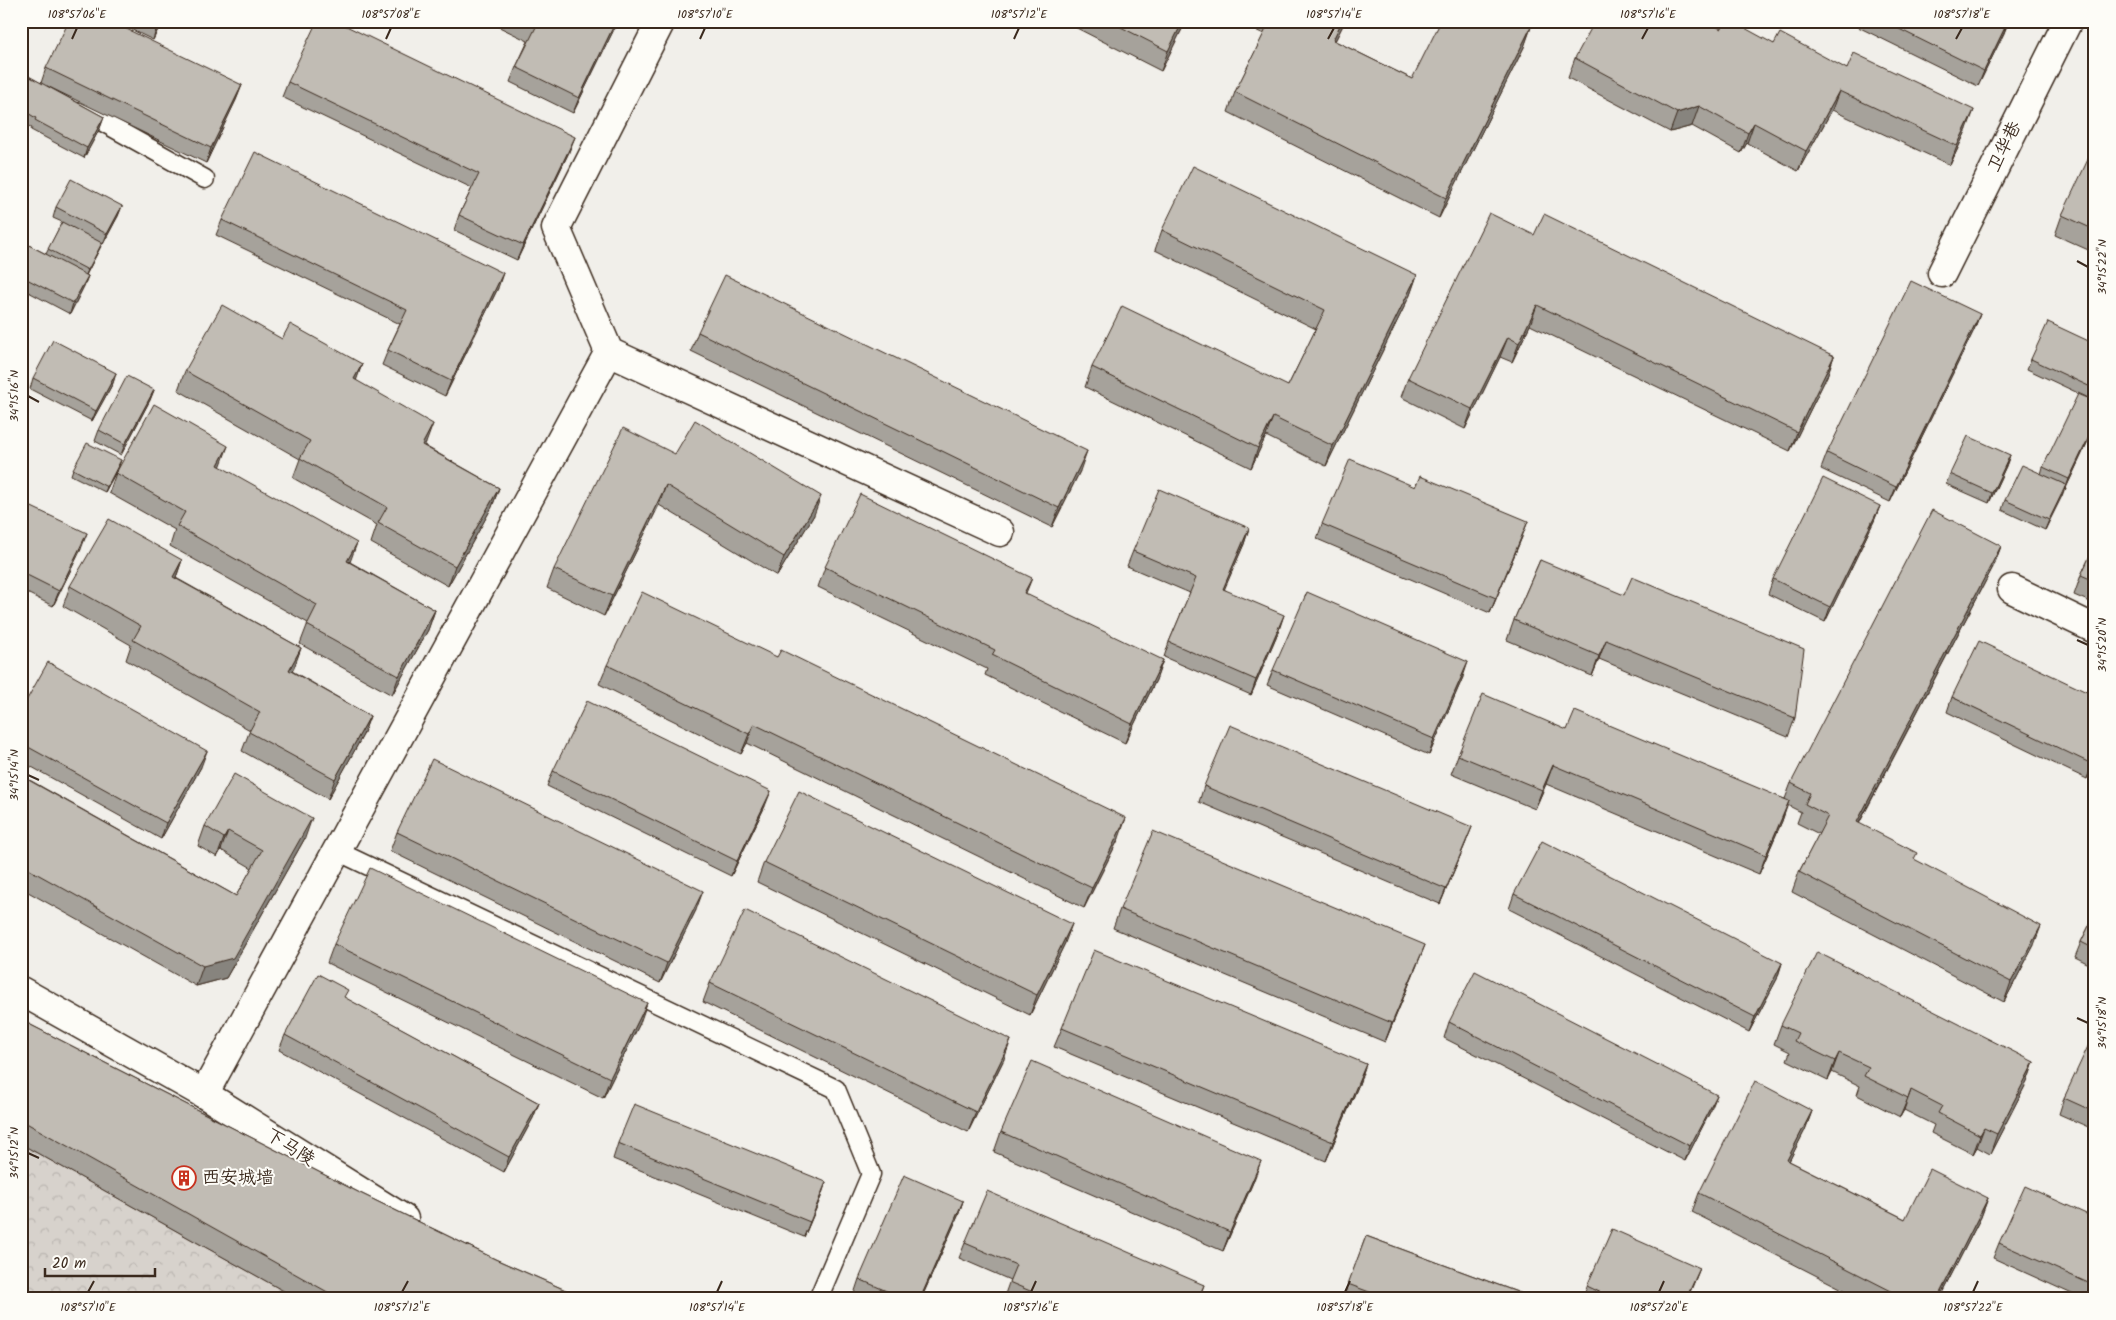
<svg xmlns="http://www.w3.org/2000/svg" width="2116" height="1320" viewBox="0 0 2116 1320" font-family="Kalam,'LXGW WenKai TC',sans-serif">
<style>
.forest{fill:url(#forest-crowns);stroke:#897e75}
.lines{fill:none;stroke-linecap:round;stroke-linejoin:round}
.service-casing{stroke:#3b2a1e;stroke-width:21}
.minor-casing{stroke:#3b2a1e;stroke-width:31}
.tertiary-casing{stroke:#3b2a1e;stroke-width:31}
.service{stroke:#fdfcf7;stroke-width:18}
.minor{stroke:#fdfcf7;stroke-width:28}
.tertiary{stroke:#fdfcf7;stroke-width:28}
.wall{fill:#a6a29b;stroke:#3b2a1e}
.shaded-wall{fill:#87847e;stroke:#3b2a1e}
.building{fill:#c1bcb4;stroke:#3b2a1e}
.ticks{fill:none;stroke:#3b2a1e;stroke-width:2}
.labels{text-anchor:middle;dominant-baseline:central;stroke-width:4;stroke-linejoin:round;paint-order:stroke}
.street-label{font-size:18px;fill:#3b2a1e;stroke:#fdfcf7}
.poi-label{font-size:18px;fill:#3b2a1e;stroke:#fdfcf7;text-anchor:start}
.neatline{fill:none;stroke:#3b2a1e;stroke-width:2}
.ticks-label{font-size:12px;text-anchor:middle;fill:#3b2a1e}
</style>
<defs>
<pattern id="forest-crowns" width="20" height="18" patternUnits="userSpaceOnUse" patternTransform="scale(1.25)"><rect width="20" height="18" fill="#d7d2cc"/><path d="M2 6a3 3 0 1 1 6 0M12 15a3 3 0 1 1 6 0" fill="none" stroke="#b9b4af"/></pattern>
</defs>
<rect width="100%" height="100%" fill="#f1efea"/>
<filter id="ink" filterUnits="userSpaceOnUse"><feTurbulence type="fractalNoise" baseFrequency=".02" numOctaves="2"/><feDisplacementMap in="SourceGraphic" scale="10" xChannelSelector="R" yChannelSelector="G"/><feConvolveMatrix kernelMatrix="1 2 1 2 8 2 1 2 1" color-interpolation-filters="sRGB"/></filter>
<g filter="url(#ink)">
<!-- forest -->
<path class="forest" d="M21 1144 298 1299H21Z"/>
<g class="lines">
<!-- service casing -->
<g class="service-casing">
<g id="service">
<path d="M83 111 205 179"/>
<path d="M337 851 836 1089 871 1174 818 1299"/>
</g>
</g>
<!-- minor casing -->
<g class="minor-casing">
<g id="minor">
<path d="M661 21 556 228 609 352 1000 532"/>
<path d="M1942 273 2068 21"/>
<path d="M2012 589 2095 629"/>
<path d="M204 1094 609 352"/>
</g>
</g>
<!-- tertiary casing -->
<g class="tertiary-casing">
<path id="tertiary" d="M21 991 204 1094 404 1219"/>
</g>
<!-- service -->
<use href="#service" class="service"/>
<!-- minor -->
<use href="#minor" class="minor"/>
<!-- tertiary -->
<use href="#tertiary" class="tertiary"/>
</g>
<!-- wall -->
<g class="wall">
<path d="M114 21H162L153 40Z"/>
<path d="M487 21H618L573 113 510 82 516 67 528 41Z"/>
<path d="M1063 21H1186L1161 71Z"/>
<path d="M1241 21H1345L1335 41 1412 79 1531 27 1524 47 1439 218 1228 112 1235 92 1264 34 1240 23Z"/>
<path d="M1846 21H2009L2004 33 1978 86Z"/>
<path d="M1721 29 1774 44 1847 69 1967 129 1950 165 1832 110 1798 171 1747 143 1741 153 1692 126 1670 132 1568 78 1575 58Z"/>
<path d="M46 68 242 85 236 100 206 163 47 86 104 117 100 128 84 158 31 130 32 128 21 122V72L41 83Z"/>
<path d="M288 82 569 152 517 260 454 230 459 215 472 188 282 97Z"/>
<path d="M2095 101V128L2088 125Z"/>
<path d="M2095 155V253L2055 235 2062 215Z"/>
<path d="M122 206 118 216 103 244H102L86 275 88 276 84 286 70 314 21 288V241L46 254 62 222 53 218 56 207Z"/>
<path d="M222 220 498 288 445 396 382 365 388 350 400 324 216 235Z"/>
<path d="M1162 230 1417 275 1410 295 1326 466 1266 436 1251 468 1085 387 1092 367 1288 386 1316 329 1155 250Z"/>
<path d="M1534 235 1834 356 1827 376 1790 451 1530 325 1512 362 1500 357 1465 429 1401 397 1408 378Z"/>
<path d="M1980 314 1974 330 1890 502 1821 469 1827 453Z"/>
<path d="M698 332 1080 471 1052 527 691 351Z"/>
<path d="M282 339 362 364 356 380 426 443 425 446 499 488 492 507 448 586 371 543 377 525 293 478 300 459 178 390 185 371Z"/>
<path d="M2095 344V401L2027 369 2031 359Z"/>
<path d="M116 373 113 383 92 421 30 389 33 378Z"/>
<path d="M154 390 150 400 121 455 95 441 99 430Z"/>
<path d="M2095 401V426L2065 490 2064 489 2045 530 2002 510 2005 500 2041 474 2043 467Z"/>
<path d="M675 454 814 515 777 576 659 505 604 616 547 588 554 569Z"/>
<path d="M2010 455 2006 466 1989 503 1946 484 1950 474Z"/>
<path d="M119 466 105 492 71 475 73 469Z"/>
<path d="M220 467 350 562 435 610 428 630 392 695 300 644 308 623 170 546 175 530 109 493 116 473Z"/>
<path d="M1415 487 1522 537 1490 613 1317 539 1322 524Z"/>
<path d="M21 502 81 549 53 606 21 590Z"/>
<path d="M1880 506 1874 521 1825 622 1768 594 1773 579Z"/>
<path d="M1249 528 1244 544 1224 589 1279 630 1251 695 1164 657 1169 642 1190 593 1127 566 1133 551Z"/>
<path d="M2095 545V604L2074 595 2081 575Z"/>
<path d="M2001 546 1994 565 1859 824 1915 860 2034 945 2004 1002 1792 892 1799 872 1819 834 1797 823 1801 812 1787 805 1782 821 1759 874 1546 784 1535 809 1451 774 1458 755 1567 730 1785 799 1791 783Z"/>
<path d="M182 560 176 578 301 648 292 671 370 716 363 735 328 799 242 751 250 730 126 660 131 645 63 606 70 586Z"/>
<path d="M1540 560 1795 718 1788 737 1599 659 1592 676 1507 640 1514 620Z"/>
<path d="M825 567 1163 660 1156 680 1125 743 985 675 987 669 818 587Z"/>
<path d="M777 657 1119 838 1084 908 747 743 741 754 599 684 607 665Z"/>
<path d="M1273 670 1463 677 1429 755 1267 685Z"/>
<path d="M1952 697 2095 763 2087 779 1947 712Z"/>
<path d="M21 710 201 767 161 839 21 761Z"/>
<path d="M21 768 26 778 236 896 252 868 221 850 217 857 198 846 205 826 305 838 226 978 196 986 21 888Z"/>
<path d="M553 771 765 806 731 876 547 786Z"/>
<path d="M1204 786 1466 842 1440 904 1199 802Z"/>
<path d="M397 832 696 910 660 983 390 851Z"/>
<path d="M764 862 1065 943 1030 1015 757 882Z"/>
<path d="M1514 894 1782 963 1777 979 1749 1032 1509 909Z"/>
<path d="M1120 909 1417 965 1385 1042 1113 928Z"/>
<path d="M2095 914V967L2075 957 2081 942Z"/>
<path d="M334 944 640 1023 603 1098 327 963Z"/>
<path d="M710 983 1004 1059 968 1132 703 1002Z"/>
<path d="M345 998 539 1103 533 1118 504 1172 279 1050 285 1035Z"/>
<path d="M21 1020 360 1193 495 1259 586 1299H298L21 1144Z"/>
<path d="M1449 1022 1711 1110 1685 1161 1444 1038Z"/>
<path d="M1781 1025 2034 1062 2027 1082 1990 1154 1977 1147 1973 1154 1931 1133 1934 1125 1904 1110 1900 1117 1857 1095 1860 1086 1832 1072 1828 1080 1787 1060 1790 1052 1774 1044Z"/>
<path d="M1062 1028 1366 1064 1359 1084 1326 1161 1054 1047Z"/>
<path d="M2095 1044V1130L2059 1114 2064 1098Z"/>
<path d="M1812 1111 1805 1130 1789 1161 1905 1219 1988 1198 1981 1217 1939 1299H1862L1692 1212 1699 1193Z"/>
<path d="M1001 1132 1254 1180 1223 1251 994 1152Z"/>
<path d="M618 1143 821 1197 804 1237 613 1159Z"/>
<path d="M963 1201 958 1216 921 1299H863L854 1294 859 1279Z"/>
<path d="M2095 1218V1299H2083L1993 1258 1999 1243Z"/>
<path d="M1366 1236 1536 1299H1343Z"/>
<path d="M965 1243 1204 1285 1199 1299H1008L1004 1297 1010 1280 959 1258Z"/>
<path d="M1700 1268 1687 1299H1587L1583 1297 1587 1286Z"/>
</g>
<!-- shaded-wall -->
<g class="shaded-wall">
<path d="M160 21H162L153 40 156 30Z"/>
<path d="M616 21H618L573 113 579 98Z"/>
<path d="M1183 21H1186L1161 71 1168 51Z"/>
<path d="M1342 21H1345L1326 59 1333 40Z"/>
<path d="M2008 21 2004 33 1978 86 1984 71Z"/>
<path d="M1531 27 1524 47 1439 218 1446 198Z"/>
<path d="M242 85 236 100 206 163 211 148Z"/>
<path d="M1839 91 1832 110 1798 171 1806 151Z"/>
<path d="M1699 106 1692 126 1670 132 1677 113Z"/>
<path d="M1974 110 1967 129 1950 165 1957 146Z"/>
<path d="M104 117 100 128 84 158 87 148Z"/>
<path d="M1754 123 1747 143 1741 153 1748 133Z"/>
<path d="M575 137 569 152 517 260 523 245Z"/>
<path d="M122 206 118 216 103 244 107 234Z"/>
<path d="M102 243 100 248 86 275 88 270Z"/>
<path d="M503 273 498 288 445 396 451 381Z"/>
<path d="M1417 275 1410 295 1326 466 1333 446Z"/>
<path d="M88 276 84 286 70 314 73 303Z"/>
<path d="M1537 305 1530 325 1512 362 1519 343Z"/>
<path d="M1980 314 1974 330 1890 502 1896 487Z"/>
<path d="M1508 337 1500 357 1465 429 1472 409Z"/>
<path d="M1834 356 1827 376 1790 451 1797 432Z"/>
<path d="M362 364 355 384 354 379Z"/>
<path d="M116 373 113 383 92 421 96 411Z"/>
<path d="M154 390 150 400 121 455 125 444Z"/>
<path d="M1273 417 1266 436 1251 468 1258 448Z"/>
<path d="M433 424 426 443 415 464 422 445Z"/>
<path d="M2095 424V426L2065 490 2069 479Z"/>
<path d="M228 446 221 465 211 485 218 465Z"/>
<path d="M1087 451 1080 471 1052 527 1059 508Z"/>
<path d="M2010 455 2006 466 1989 503 1992 493Z"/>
<path d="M121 460 119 466 105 492 107 487Z"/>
<path d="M666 485 659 505 604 616 612 596Z"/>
<path d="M2066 485 2062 496 2045 530 2049 520Z"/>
<path d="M499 488 492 507 448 586 455 566Z"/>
<path d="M821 496 814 515 777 576 784 557Z"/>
<path d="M1880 506 1874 521 1825 622 1830 607Z"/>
<path d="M1528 521 1522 537 1490 613 1496 598Z"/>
<path d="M1249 528 1244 544 1218 604 1223 589Z"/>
<path d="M87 533 81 549 53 606 59 591Z"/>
<path d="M357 543 350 562 347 561Z"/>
<path d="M2001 546 1994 565 1849 842 1857 822Z"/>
<path d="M182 560 175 580 173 577Z"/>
<path d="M1032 578 1024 598V593Z"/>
<path d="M435 610 428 630 392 695 399 676Z"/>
<path d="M1284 615 1279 630 1251 695 1256 680Z"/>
<path d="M1606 640 1599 659 1592 676 1599 656Z"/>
<path d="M301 648 294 668 282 689 289 670Z"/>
<path d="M1163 660 1156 680 1125 743 1132 724Z"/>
<path d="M1468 662 1463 677 1429 755 1434 739Z"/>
<path d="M370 716 363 735 328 799 335 779Z"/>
<path d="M754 724 747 743 741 754 749 734Z"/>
<path d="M207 751 201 767 161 839 166 823Z"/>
<path d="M2095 759V763L2087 779 2092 764Z"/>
<path d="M1553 765 1546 784 1535 809 1542 790Z"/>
<path d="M771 791 765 806 731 876 737 861Z"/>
<path d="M1789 801 1782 821 1759 874 1766 855Z"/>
<path d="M312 818 305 838 226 978 196 986 203 966Z"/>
<path d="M1126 818 1119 838 1084 908 1092 888Z"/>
<path d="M1472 827 1466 842 1440 904 1446 889Z"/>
<path d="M228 831 221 850 217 857 224 838Z"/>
<path d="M703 891 696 910 660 983 667 963Z"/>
<path d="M1072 924 1065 943 1030 1015 1037 995Z"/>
<path d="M2041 926 2034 945 2004 1002 2011 982Z"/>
<path d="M1425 945 1417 965 1385 1042 1392 1023Z"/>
<path d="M1782 963 1777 979 1749 1032 1755 1017Z"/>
<path d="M647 1003 640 1023 603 1098 610 1078Z"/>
<path d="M1011 1040 1004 1059 968 1132 976 1112Z"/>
<path d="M1839 1053 1832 1072 1828 1080 1835 1061Z"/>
<path d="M2034 1062 2027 1082 1990 1154 1997 1134Z"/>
<path d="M1366 1064 1359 1084 1326 1161 1333 1142Z"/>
<path d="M1911 1090 1904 1110 1900 1117 1908 1098Z"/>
<path d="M1717 1095 1711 1110 1685 1161 1690 1146Z"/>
<path d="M539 1103 533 1118 504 1172 509 1157Z"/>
<path d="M1812 1111 1805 1130 1780 1179 1787 1160Z"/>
<path d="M1984 1128 1977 1147 1973 1154 1980 1135Z"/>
<path d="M1261 1161 1254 1180 1223 1251 1230 1232Z"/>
<path d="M826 1182 821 1197 804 1237Z"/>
<path d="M1988 1198 1981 1217 1939 1299H1937Z"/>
<path d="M963 1201 958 1216 921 1299H920Z"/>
<path d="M1700 1268 1696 1278 1687 1299H1686Z"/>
</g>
<!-- building -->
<g class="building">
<path d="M69 21H110L242 85 211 148 46 68Z"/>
<path d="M139 21H160L156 30Z"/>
<path d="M317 21H336L575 137 523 245 459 215 479 174 288 82Z"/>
<path d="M524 21H616L579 98 516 67 536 27Z"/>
<path d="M1109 21H1183L1168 51Z"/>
<path d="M1270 21H1342L1333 40 1412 79 1441 21H1519L1531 27 1446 198 1235 92Z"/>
<path d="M1595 21H1706L1721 29 1725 21H1732L1774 44 1780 33 1847 69 1854 53 1974 110 1957 146 1839 91 1806 151 1754 123 1748 133 1699 106 1677 113 1575 58Z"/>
<path d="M1883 21H2008L1984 71Z"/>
<path d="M21 72 104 117 87 148 35 120 36 118 21 109Z"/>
<path d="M255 152 503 273 451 381 388 350 407 310 222 220Z"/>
<path d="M2091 153 2095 155V230L2062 215Z"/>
<path d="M1193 166 1417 275 1333 446 1273 417 1258 448 1092 367 1122 306 1288 386 1325 310 1162 230Z"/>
<path d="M71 179 122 206 107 234 56 207Z"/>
<path d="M1489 213 1534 235 1544 214 1834 356 1797 432 1537 305 1519 343 1508 337 1472 409 1408 378Z"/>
<path d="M62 222 102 243 88 270 48 249Z"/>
<path d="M21 241 88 276 73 303 21 276Z"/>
<path d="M725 275 1087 451 1059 508 698 332Z"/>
<path d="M1911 281 1980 314 1896 487 1827 453Z"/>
<path d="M222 305 282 339 290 324 362 364 354 379 433 424 422 445 499 488 455 566 378 523 387 507 300 458 310 441 185 371Z"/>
<path d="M2048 322 2095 344V389L2031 359Z"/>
<path d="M53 340 116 373 96 411 33 378Z"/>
<path d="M127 376 154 390 125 444 99 430Z"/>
<path d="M2078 394 2095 401V424L2069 479 2043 467Z"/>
<path d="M154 404 228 446 218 465 357 543 347 561 435 610 399 676 307 625 317 605 177 526 185 512 116 473Z"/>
<path d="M695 420 821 496 784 557 666 485 612 596 554 569 623 428 675 454Z"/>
<path d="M1968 436 2010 455 1992 493 1950 474Z"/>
<path d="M87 443 121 460 107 487 73 469Z"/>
<path d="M1350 459 1415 487 1420 476 1528 521 1496 598 1322 524Z"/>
<path d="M2022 465 2066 485 2049 520 2005 500Z"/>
<path d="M1823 478 1880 506 1830 607 1773 579Z"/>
<path d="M1159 489 1249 528 1223 589 1284 615 1256 680 1169 642 1196 578 1133 551Z"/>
<path d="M860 494 1032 578 1024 593 1163 660 1132 724 992 655 995 650 825 567Z"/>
<path d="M21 502 87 533 59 591 21 572Z"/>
<path d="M1932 510 2001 546 1857 822 1917 853 1914 859 2041 926 2011 982 1799 872 1828 816 1805 804 1810 793 1791 783Z"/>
<path d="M109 519 182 560 173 577 301 648 289 670 370 716 335 779 249 732 260 712 133 640 141 626 70 586Z"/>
<path d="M2095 545V581L2081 575Z"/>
<path d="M1540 560 1624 595 1632 577 1804 649 1795 718 1606 640 1599 656 1514 620Z"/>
<path d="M642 592 777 657 781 650 1126 818 1092 888 754 724 749 734 607 665Z"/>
<path d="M1307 592 1468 662 1434 739 1273 670Z"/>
<path d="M1979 641 2095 696V759L2092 764 1952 697Z"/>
<path d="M48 662 207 751 166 823 21 743V710Z"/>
<path d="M1483 694 1567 730 1575 711 1789 801 1766 855 1553 765 1542 790 1458 755Z"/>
<path d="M587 701 771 791 737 861 553 771Z"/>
<path d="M1230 725 1472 827 1446 889 1204 786Z"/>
<path d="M432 759 703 891 667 963 397 832Z"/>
<path d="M21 768 28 772 25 778 236 896 262 850 228 831 224 838 205 826 234 774 312 818 233 958 203 966 21 865Z"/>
<path d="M799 791 1072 924 1037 995 764 862Z"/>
<path d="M1153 831 1425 945 1392 1023 1120 909Z"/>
<path d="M1542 841 1782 963 1755 1017 1514 894Z"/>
<path d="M370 868 647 1003 610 1078 334 944Z"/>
<path d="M745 910 1011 1040 976 1112 710 983Z"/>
<path d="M2095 914V949L2081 942Z"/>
<path d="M1094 950 1366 1064 1333 1142 1062 1028Z"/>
<path d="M1817 952 2034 1062 1997 1134 1984 1128 1980 1135 1938 1113 1942 1106 1911 1090 1908 1098 1864 1076 1869 1067 1839 1053 1835 1061 1794 1041 1798 1033 1781 1025Z"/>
<path d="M1475 971 1717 1095 1690 1146 1449 1022Z"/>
<path d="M318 974 348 990 344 997 539 1103 509 1157 285 1035Z"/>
<path d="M21 1020 360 1193 495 1259 586 1299H340L21 1120Z"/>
<path d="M2090 1042 2095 1044V1112L2064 1098Z"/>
<path d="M1032 1061 1261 1161 1230 1232 1001 1132Z"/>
<path d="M1755 1081 1812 1111 1787 1160 1905 1219 1930 1169 1988 1198 1937 1299H1907L1699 1193Z"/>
<path d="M634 1104 826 1182 810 1222 618 1143Z"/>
<path d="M904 1175 963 1201 920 1299H905L859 1279Z"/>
<path d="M2025 1186 2095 1218V1286L1999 1243Z"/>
<path d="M987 1191 1204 1285 1198 1299H1049L1009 1282 1016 1265 965 1243Z"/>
<path d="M1612 1229 1700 1268 1686 1299H1614L1587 1286Z"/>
<path d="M1366 1236 1536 1299H1388L1348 1284Z"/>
</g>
</g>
<!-- ticks -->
<path class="ticks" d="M72 39 77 28M386 39 391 28M700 39 705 28M1014 39 1019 28M1328 39 1334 28M1642 39 1648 28M1956 39 1962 28M2077 261 2088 267M28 396 39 402M2077 640 2088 645M28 775 39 780M2077 1018 2088 1023M28 1153 39 1158M88 1292 94 1281M402 1292 408 1281M717 1292 722 1281M1031 1292 1036 1281M1345 1292 1350 1281M1659 1292 1664 1281M1973 1292 1978 1281"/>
<!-- icons -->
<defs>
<g id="building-ring" transform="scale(1.25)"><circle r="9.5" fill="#fdfcf7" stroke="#c8321e" stroke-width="1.5"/><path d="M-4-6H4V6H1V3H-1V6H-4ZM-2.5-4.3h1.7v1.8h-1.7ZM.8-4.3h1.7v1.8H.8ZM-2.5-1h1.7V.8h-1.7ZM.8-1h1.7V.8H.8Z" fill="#c8321e"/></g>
</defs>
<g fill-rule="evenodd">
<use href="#building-ring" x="184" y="1178"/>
</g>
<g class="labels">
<!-- street labels -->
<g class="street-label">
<text transform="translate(2005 147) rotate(-64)">卫华巷</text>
<text transform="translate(290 1148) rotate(32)">下马陵</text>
</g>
<!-- poi labels -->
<g class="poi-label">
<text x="202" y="1178">西安城墙</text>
</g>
</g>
<!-- margin -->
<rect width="2116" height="1320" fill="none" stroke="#fdfcf7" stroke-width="55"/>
<!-- scale -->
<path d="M45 1268v8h110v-8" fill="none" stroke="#3b2a1e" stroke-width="2.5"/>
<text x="52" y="1268" font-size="15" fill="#3b2a1e" stroke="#fdfcf7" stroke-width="4" paint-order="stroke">20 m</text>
<rect x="28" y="28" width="2060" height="1264" class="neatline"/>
<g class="ticks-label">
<text x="77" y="18">108°57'06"E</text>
<text x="391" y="18">108°57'08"E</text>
<text x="705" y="18">108°57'10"E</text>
<text x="1019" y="18">108°57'12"E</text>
<text x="1334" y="18">108°57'14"E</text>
<text x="1648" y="18">108°57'16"E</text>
<text x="1962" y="18">108°57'18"E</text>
<text transform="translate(2102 267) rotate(-90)" y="4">34°15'22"N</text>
<text transform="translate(14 396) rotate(-90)" y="4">34°15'16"N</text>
<text transform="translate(2102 645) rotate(-90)" y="4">34°15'20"N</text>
<text transform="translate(14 775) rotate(-90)" y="4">34°15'14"N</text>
<text transform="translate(2102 1023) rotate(-90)" y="4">34°15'18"N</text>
<text transform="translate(14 1153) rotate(-90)" y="4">34°15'12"N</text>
<text x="88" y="1311">108°57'10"E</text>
<text x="402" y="1311">108°57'12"E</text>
<text x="717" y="1311">108°57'14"E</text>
<text x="1031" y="1311">108°57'16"E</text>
<text x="1345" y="1311">108°57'18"E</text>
<text x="1659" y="1311">108°57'20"E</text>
<text x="1973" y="1311">108°57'22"E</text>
</g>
</svg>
